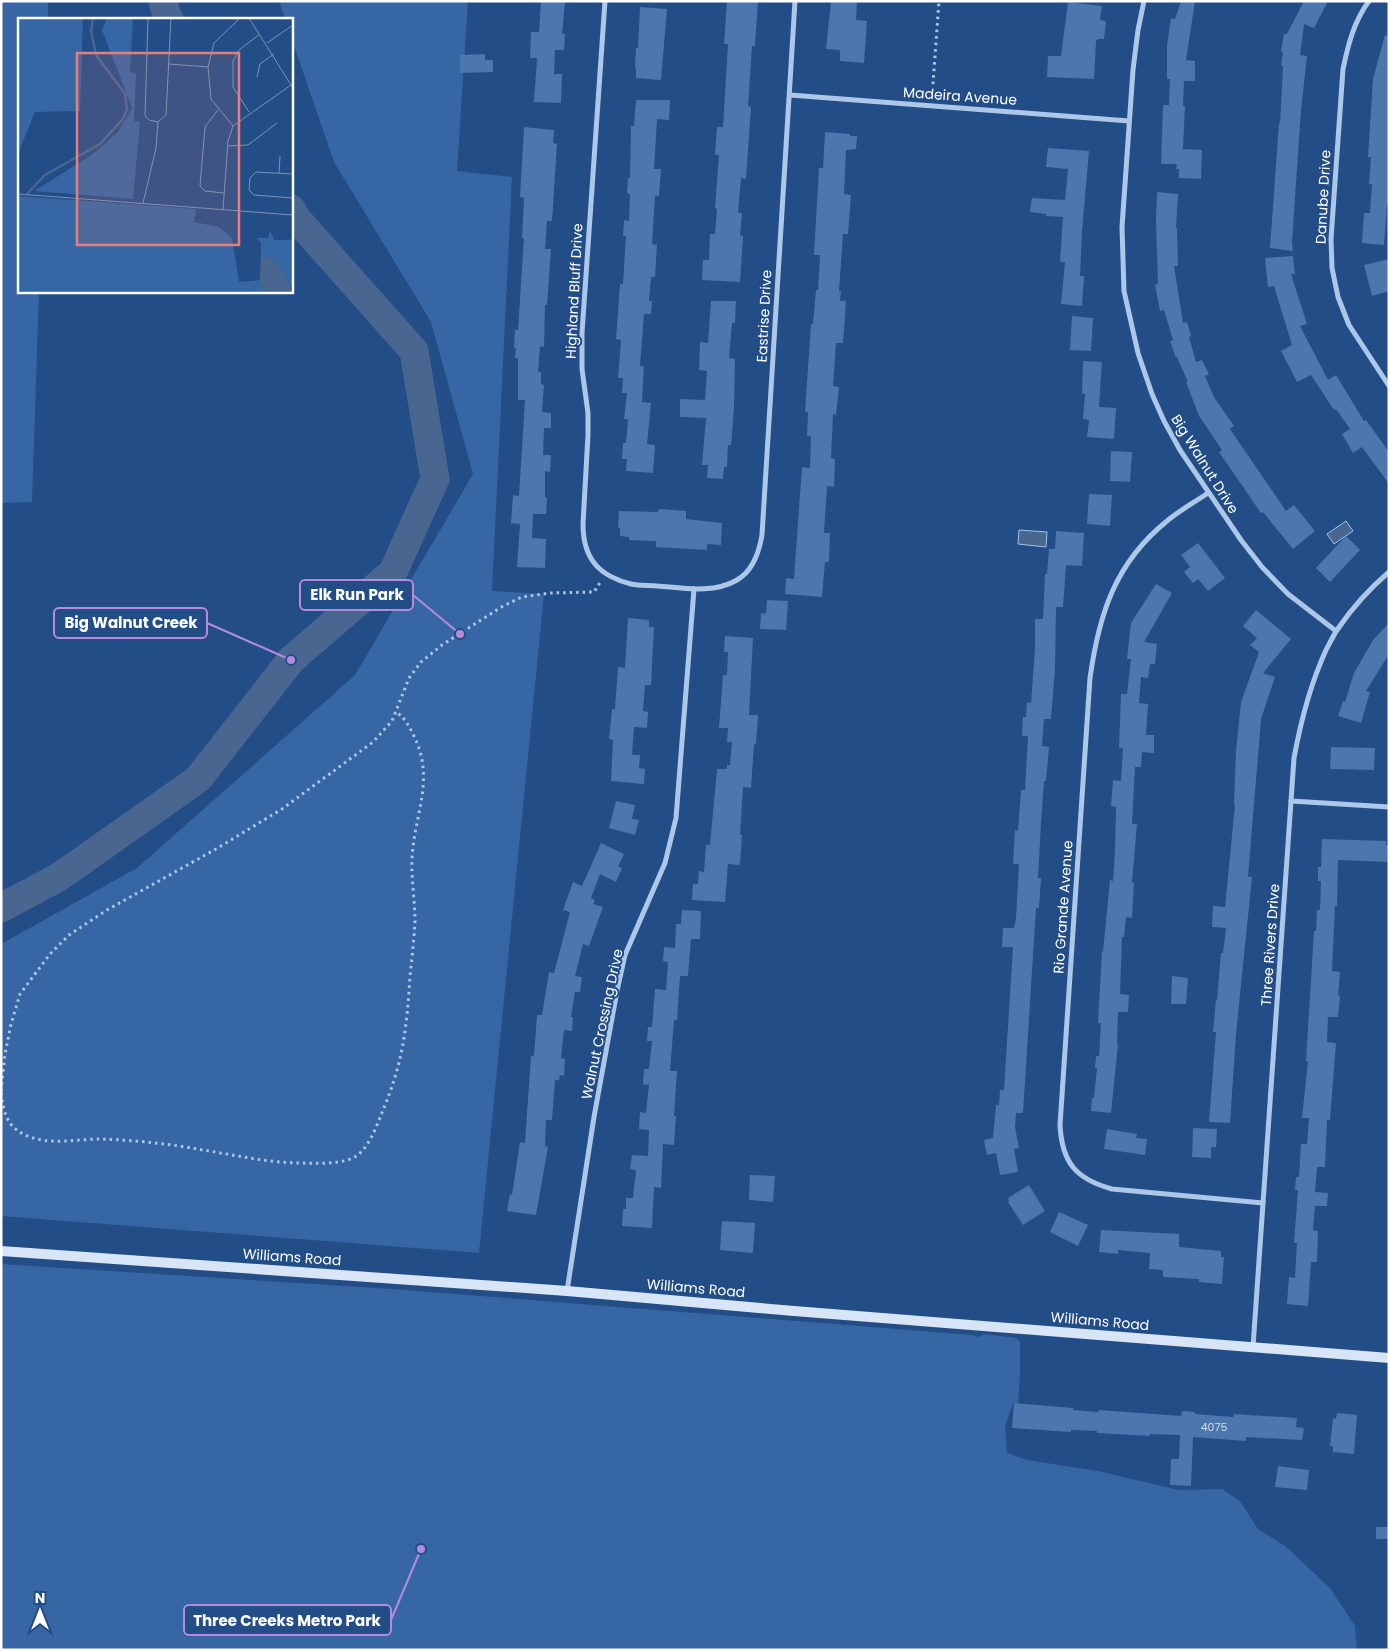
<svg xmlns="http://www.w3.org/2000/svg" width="1390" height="1651" viewBox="0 0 1390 1651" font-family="Poppins,sans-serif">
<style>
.green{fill:#3666a3}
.water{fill:#486690;stroke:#a0c2ea}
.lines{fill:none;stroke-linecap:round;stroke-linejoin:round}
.river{stroke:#486690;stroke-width:29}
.building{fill:#4b76ae}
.path{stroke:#adc7e9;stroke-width:3;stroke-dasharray:2.5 4;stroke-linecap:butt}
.street{stroke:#adc7e9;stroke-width:5}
.secondary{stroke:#d7e5f7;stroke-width:10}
.labels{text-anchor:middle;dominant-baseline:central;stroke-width:4;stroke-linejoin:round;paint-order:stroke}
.number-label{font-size:11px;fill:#d2ddeb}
.street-label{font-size:14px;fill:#fff;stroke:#224d86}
.inset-river{fill:none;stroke:#486690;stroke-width:2.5}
.inset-road{fill:none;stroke:#7a94b6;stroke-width:1}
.view{fill:#e67e7e;fill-opacity:0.15;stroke:#e67e7e;stroke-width:2.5}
.inset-edge{fill:none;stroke:#fff;stroke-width:2.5}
.leader{fill:none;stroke:#b68bdc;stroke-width:2}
.callout-dot{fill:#b68bdc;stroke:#224d86;stroke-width:2}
.callout{fill:#224d86;stroke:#b68bdc;stroke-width:2}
.callout-label{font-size:15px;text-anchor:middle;font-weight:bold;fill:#fff}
</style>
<rect width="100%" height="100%" fill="#224d86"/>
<!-- green -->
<g class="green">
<path d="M1 1H48V19H19V291H39L32 502 1 503Z"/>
<path d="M279 1H468L457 171 512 177 492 591 544 594 479 1253 1 1216V944L137 868 355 675 473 474 431 322 334 162 291 37V19H285Z"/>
<path d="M1 1264 392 1289 972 1335 979 1337 984 1334 1016 1338 1020 1342V1373L1018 1404 1013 1403 1005 1427 1007 1453 1027 1460 1098 1471 1179 1490 1222 1489 1240 1501 1258 1529 1285 1546 1330 1588 1355 1626 1357 1650H1Z"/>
</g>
<!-- water -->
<g class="water">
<path d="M1346 521 1353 531 1334 544 1327 534Z"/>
<path d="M1019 530 1047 532 1046 547 1018 544Z"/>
</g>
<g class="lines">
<!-- river -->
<g class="river">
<path d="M163 1 167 17 169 19"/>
<path d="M1 908 59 877 198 779 291 660 393 572 435 479 414 351 295 217 291 209"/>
</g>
</g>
<!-- building -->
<g class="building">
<path d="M541 1H565L562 34H565L564 50H555L554 74H562L561 103 534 102 537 58H530L531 32H539Z"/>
<path d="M727 1H758L755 46H752L748 106 751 107 746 179 741 178 738 213H742L740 235 743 236 740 282 702 280 703 260H709L710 234H715L717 209 715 208 719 155H715L717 127H723L728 44H724Z"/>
<path d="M831 1H857L856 20 867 21 864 63 840 61V50L826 49Z"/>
<path d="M1181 1H1195L1186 60 1195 61V81H1184L1183 106H1185L1183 149 1202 150 1201 179 1179 178V169H1176L1177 164H1161L1163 105H1169L1170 79H1167V45L1171 18 1175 19Z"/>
<path d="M1304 1H1328L1314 28 1304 24 1300 55 1307 56 1301 110 1292 242 1293 251 1270 248 1279 123H1280L1283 66H1281L1283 52 1281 51 1284 34H1287Z"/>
<path d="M1068 2 1102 6 1100 20 1106 21 1104 39H1098L1096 41 1094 79 1047 77 1048 56H1061Z"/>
<path d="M640 7 667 9 661 80 636 78V67H635L636 48H638Z"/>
<path d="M1385 35 1389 36V204H1387L1384 245 1362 243 1364 213H1370L1372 184H1369L1371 157H1368L1373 79Z"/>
<path d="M485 54V60H493V72L460 73V55Z"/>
<path d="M636 100H670L669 120 657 119 654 169H661L659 196H655L652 244 657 245 655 277H651L649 301H652L651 314H644L640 366H644L642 402 651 403 647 444 655 445 653 473 626 471 627 459H622L623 443H626L628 419H624L627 393H622L623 378H618L621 340 616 339 620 284H623L626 236H623L624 220 629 221 630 194 627 193 628 178H630L631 126H634Z"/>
<path d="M524 127 554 130 553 143 557 144 552 221H547L545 249H551L547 305H545L544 347 540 346 538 372H541V384L544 385 542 412 551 413V428H544L543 455H551L550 472 545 471V497L547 498 546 514H533L532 538 546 539 545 568 517 567 520 524 511 523 513 495 519 496 525 400H518V359L515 358 516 348H514L515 330H518L524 238H522L524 198 520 197Z"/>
<path d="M825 132 850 134V136H857L856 149 846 150 844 194 851 195 848 234H843L839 291H841L840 301H846L843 343H836L833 386 839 387 836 415 833 414 831 458 835 459 834 487 827 486 824 533H830L829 562H825L822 597 785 594 786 578 794 579 802 467 810 468 811 436H807L808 412H805L811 324H813L816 290H818L820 255H814L819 168H823Z"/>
<path d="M1048 148 1089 151 1082 231 1080 276H1084L1082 306 1061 304 1065 262H1060L1063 217 1046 216V214L1030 212 1032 198 1065 200 1068 169 1046 167Z"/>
<path d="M1157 192 1178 194 1176 228H1177L1178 266H1174L1183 323 1187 322 1191 336 1189 337 1196 362 1202 360 1209 374 1205 376 1214 397 1234 426 1230 429 1286 511 1294 505 1315 531 1293 549 1263 512 1261 513 1219 452 1222 450 1199 416 1186 382H1188L1177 357 1176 358 1170 341 1173 340 1164 310 1160 311 1155 285 1158 284 1156 219Z"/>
<path d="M1293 256 1295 274H1291L1307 324 1300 326 1328 380 1336 375 1364 421 1366 420 1389 452V484L1362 447 1353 453 1342 434 1350 429 1336 409 1334 410 1311 375 1297 382 1281 351 1292 345 1274 286 1268 287 1265 258Z"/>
<path d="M1389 259V291L1372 296 1364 265Z"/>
<path d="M711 301H736L735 323H732L729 358 735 359 734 408 731 445H728L727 467H724L723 479 707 478 708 465H702L706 418 680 417V399L705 400 707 371 699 370 700 342 708 343Z"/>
<path d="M1072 316 1093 318 1091 351 1070 350Z"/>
<path d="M1083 361 1102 362 1099 407 1116 408 1114 439 1087 437 1089 420 1083 419 1085 394 1082 393Z"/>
<path d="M1111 451 1132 452 1130 482 1110 481Z"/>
<path d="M1089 494 1112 495 1110 526 1087 524Z"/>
<path d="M659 509 686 511V519L722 523 721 545 707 544V550L656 547V541L629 540V537L620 536V528H618L619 511 658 512Z"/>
<path d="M1056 531 1084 533 1082 566 1066 565 1063 607H1056L1055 669 1051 719H1044L1042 746 1049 747 1046 781H1044L1041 823 1038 878H1041L1039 908H1036L1023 1113H1016L1015 1127 1019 1148 1014 1149 1018 1172 1000 1175 996 1153 987 1155 984 1140 993 1138 996 1105H999L1000 1090H1004L1013 947H1002L1003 928H1014L1016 918 1019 864H1013L1015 830 1018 831 1021 790H1025L1028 736H1022L1023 717H1026L1027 702 1031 703 1035 649V619H1043L1045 574H1047L1049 549H1055Z"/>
<path d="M1346 536 1360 550 1330 582 1316 568Z"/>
<path d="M1198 543 1225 578 1208 591 1198 579 1193 583 1184 572 1190 567 1181 555Z"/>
<path d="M1156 584 1172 593 1144 642 1157 644 1155 664H1150L1148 678 1141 677 1139 703 1148 704 1146 735H1154V753L1142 752 1141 767H1135L1132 824H1137L1132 882 1134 883 1132 918 1126 917 1124 937H1122L1120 994 1129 995 1128 1012H1118L1117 1044H1118L1111 1113 1091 1111 1092 1098H1094L1097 1068H1095L1096 1056H1099L1101 1023H1098L1102 951H1103L1110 880 1113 881 1115 850 1116 807 1111 806 1113 780 1121 781 1123 748H1119L1121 694H1127L1131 659H1127L1131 623Z"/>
<path d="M767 600 788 601 786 630 760 629 761 613 766 614Z"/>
<path d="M1256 610 1291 639 1263 673 1275 677 1261 719 1248 877H1252L1236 1034 1230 1123 1209 1122 1216 1032H1213L1216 1000H1217L1221 953H1223L1226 928 1212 927 1213 906 1225 907 1235 805 1234 804 1236 751 1241 702 1259 652 1250 645 1257 638 1243 626Z"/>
<path d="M628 618 649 620V627H654L651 685H645L643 711 648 712 647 728 634 727 632 755H640L639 768 645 769 644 784 611 781 613 740 609 739 612 709H615L618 667 625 668Z"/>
<path d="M1389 623V654L1366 691 1370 692 1361 723 1338 716 1343 701 1345 702 1354 673 1373 640Z"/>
<path d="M725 636 753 638 749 715H758L756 744H754L751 788 743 787 740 835H742L740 865 728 864 725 902 692 900 693 884H698L699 871 704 872 706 845H710L717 769H727V765H730L732 742H727L728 728H719L723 675H727L728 652H724Z"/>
<path d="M1331 747 1375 748 1374 770 1330 769Z"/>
<path d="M616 801 635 805 632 819 639 820 635 835 609 828Z"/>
<path d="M1322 839 1386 841V845H1389V862L1338 860 1337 906H1335L1332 971 1340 972 1338 995 1340 996 1338 1017H1328L1327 1042 1336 1043 1330 1120H1327L1325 1167H1317L1315 1192 1328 1193 1327 1206H1315L1313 1230 1318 1231 1317 1262H1311L1308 1306 1287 1304 1289 1277 1295 1278 1297 1243H1294L1298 1190H1295L1296 1177H1299L1301 1144H1307L1309 1118H1302L1308 1061H1306L1314 931H1316L1317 910H1320L1321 881H1318V867H1321Z"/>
<path d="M601 843 624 854 618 866 622 868 616 882 600 874 591 898 595 900 593 904 603 907 589 946 583 944 575 976 582 977 580 992H575L571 1017H573L572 1031 564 1030 561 1058 565 1059 564 1076 560 1075 559 1080H555L552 1120H546L545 1146 548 1147 536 1215 507 1211 510 1194 512 1195 520 1142 525 1143 531 1056H534L537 1015H542L549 972 554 973 570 912 563 910 573 882 582 886Z"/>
<path d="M682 910 701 911 700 939H691L688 976H680L677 1020H674L670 1071H677L674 1116H676L674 1145 663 1144 661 1188 654 1187 652 1228 622 1226 623 1209H626V1198H633L636 1170 630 1169 632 1155 648 1156 649 1130 639 1129 640 1112 646 1113 649 1085 643 1084 644 1069H649L652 1041H647L648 1027H652L655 989 666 990 668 962 663 961 664 947 675 948 676 924H681Z"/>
<path d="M1172 976 1188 978 1186 1004H1171Z"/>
<path d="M1193 1128 1217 1129 1216 1147H1211V1158L1192 1157Z"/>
<path d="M1107 1129 1137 1134 1136 1138 1147 1139 1145 1155 1104 1149Z"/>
<path d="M750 1175 775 1176 773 1202 749 1200Z"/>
<path d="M1029 1185 1045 1211 1023 1225 1008 1202 1009 1201 1008 1198Z"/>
<path d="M1059 1212 1088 1225 1078 1246 1050 1232Z"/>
<path d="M722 1221 755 1223 753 1253 720 1250Z"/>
<path d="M1101 1230 1179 1234V1247L1221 1251V1257H1224L1222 1284 1199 1282V1279L1163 1277V1270L1149 1269 1150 1253 1118 1250V1254L1099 1252Z"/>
<path d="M1014 1403 1073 1408V1410L1098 1412 1099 1410 1181 1416 1182 1411 1195 1412V1414L1233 1417 1234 1414 1297 1418 1296 1427 1304 1428 1302 1440 1246 1437V1441L1193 1437 1191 1486 1170 1485 1171 1459H1179L1180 1435 1150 1434V1436L1097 1433V1431L1071 1430V1432L1012 1428Z"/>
<path d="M1337 1413 1357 1415 1354 1454 1333 1452V1446H1330L1333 1418 1336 1419Z"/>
<path d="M1278 1466 1309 1470 1307 1490 1275 1487Z"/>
<rect x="1376" y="1527" width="13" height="12"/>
</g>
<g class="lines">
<!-- path -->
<g class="path">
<path d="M932 97 939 1"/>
<path d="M1 1091 5 1054 11 1024 20 994 50 954 69 935 107 910 216 849 282 809 373 742 392 721 409 678 421 662 442 645 503 606 522 597 550 593 594 592 601 581"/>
<path d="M1 1093C4 1112 6 1126 25 1135 49 1146 77 1139 101 1139 135 1140 170 1144 203 1150 234 1155 265 1162 296 1163 314 1163 345 1166 359 1154 371 1143 377 1125 383 1110 403 1063 407 1026 410 976 412 958 414 939 415 921 415 900 411 879 412 857 415 813 435 779 414 736 409 726 405 718 396 712"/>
</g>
<!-- street -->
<g class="street">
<path d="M605 1 582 333V369L588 413V435L583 524C583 538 585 552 595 564 603 574 618 581 631 584 639 586 649 585 658 586 683 588 713 594 737 580 753 571 759 553 762 535L795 1"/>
<path d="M1144 1 1138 30 1133 70 1122 227 1124 291 1138 353 1152 394 1164 421 1180 450 1241 540 1262 567 1288 594 1336 631"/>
<path d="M1369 1C1354 21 1348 45 1343 69L1331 239 1332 268 1338 297 1349 325 1389 386"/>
<path d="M790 95 1129 121"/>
<path d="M1208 493C1195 502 1180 510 1167 521 1115 563 1099 614 1090 678L1060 1125C1062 1163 1076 1179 1112 1189L1263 1203"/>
<path d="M1291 801 1389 807"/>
<path d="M567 1291 594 1117 617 991 625 955 665 863 676 818 694 589"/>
<path d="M1253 1347 1294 758C1301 720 1310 685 1326 650 1330 643 1333 636 1337 630 1352 608 1369 589 1389 572"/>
</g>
<!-- secondary -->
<path class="secondary" d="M1 1251 567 1291 794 1311 1389 1358"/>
</g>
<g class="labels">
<!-- number labels -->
<g class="number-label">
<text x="1214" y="1427">4075</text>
</g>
<!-- street labels -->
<g class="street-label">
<text transform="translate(960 96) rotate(4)">Madeira Avenue</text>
<text transform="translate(1323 197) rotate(-87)">Danube Drive</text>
<text transform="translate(574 291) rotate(-87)">Highland Bluff Drive</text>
<text transform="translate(764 316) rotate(-87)">Eastrise Drive</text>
<text transform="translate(1205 464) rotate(58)">Big Walnut Drive</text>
<text transform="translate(1063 907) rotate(-86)">Rio Grande Avenue</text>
<text transform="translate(1270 945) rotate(-86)">Three Rivers Drive</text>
<text transform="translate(602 1024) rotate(-78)">Walnut Crossing Drive</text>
<text transform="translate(292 1257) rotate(4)">Williams Road</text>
<text transform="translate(696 1288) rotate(5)">Williams Road</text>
<text transform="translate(1100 1321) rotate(5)">Williams Road</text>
</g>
</g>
<!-- overview -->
<g transform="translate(18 18)">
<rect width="275" height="275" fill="#224d86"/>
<path d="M0 0H65L62 93 17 94 0 136ZM89 0H115L112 54 118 55 116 103 122 104 115 181 16 173 75 136 100 114 114 90 84 12ZM0 178 178 191 176 204 201 209 214 220 221 264 243 262 241 275H0ZM252 212 256 222H275V270L269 266 260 245 243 236V225L238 220H250Z" fill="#3666a3"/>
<path d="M243 236 260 245 275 275H241Z" fill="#486690"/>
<path class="inset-river" d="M9 176 27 157 82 126 105 101 109 91 107 76 78 37 73 13 75 0"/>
<path class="inset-road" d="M130 0 127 98 131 102 140 104 148 97 153 0M231 0 275 70M249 25 275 7M151 46 190 49M239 59 242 46 256 36M200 92 187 109 182 168 187 173 206 175M231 94 215 69V43L221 32 242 16M215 108 193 81 190 49 196 25 222 0M209 128 230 127 259 105M261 155 262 138M275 156 238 154 232 160 231 172 236 177 275 180M0 176 275 197M125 185 138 130 140 104M205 192 210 123 215 108 273 67"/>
<path class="view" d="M59 35H221V227H59Z"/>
<rect width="275" height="275" class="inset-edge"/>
</g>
<!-- callouts -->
<path class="leader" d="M460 634L413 595M291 660L207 623M421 1549L391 1620"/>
<g class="callout-dot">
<circle cx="460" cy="634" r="5"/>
<circle cx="291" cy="660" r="5"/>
<circle cx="421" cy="1549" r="5"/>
</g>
<g class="callout">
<rect x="300" y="580" width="113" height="30" rx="5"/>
<rect x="54" y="608" width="153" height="30" rx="5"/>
<rect x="184" y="1605" width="207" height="30" rx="5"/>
</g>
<g class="callout-label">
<text x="357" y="600">Elk Run Park</text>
<text x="131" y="628">Big Walnut Creek</text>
<text x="287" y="1626">Three Creeks Metro Park</text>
</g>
<!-- border -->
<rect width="1390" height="1651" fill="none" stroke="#ffffff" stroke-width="5"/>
<!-- north arrow -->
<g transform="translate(40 1611)" stroke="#224d86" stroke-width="4" paint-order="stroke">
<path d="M0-4L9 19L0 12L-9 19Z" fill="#ffffff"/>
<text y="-8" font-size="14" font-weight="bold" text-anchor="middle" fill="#ffffff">N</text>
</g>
</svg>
